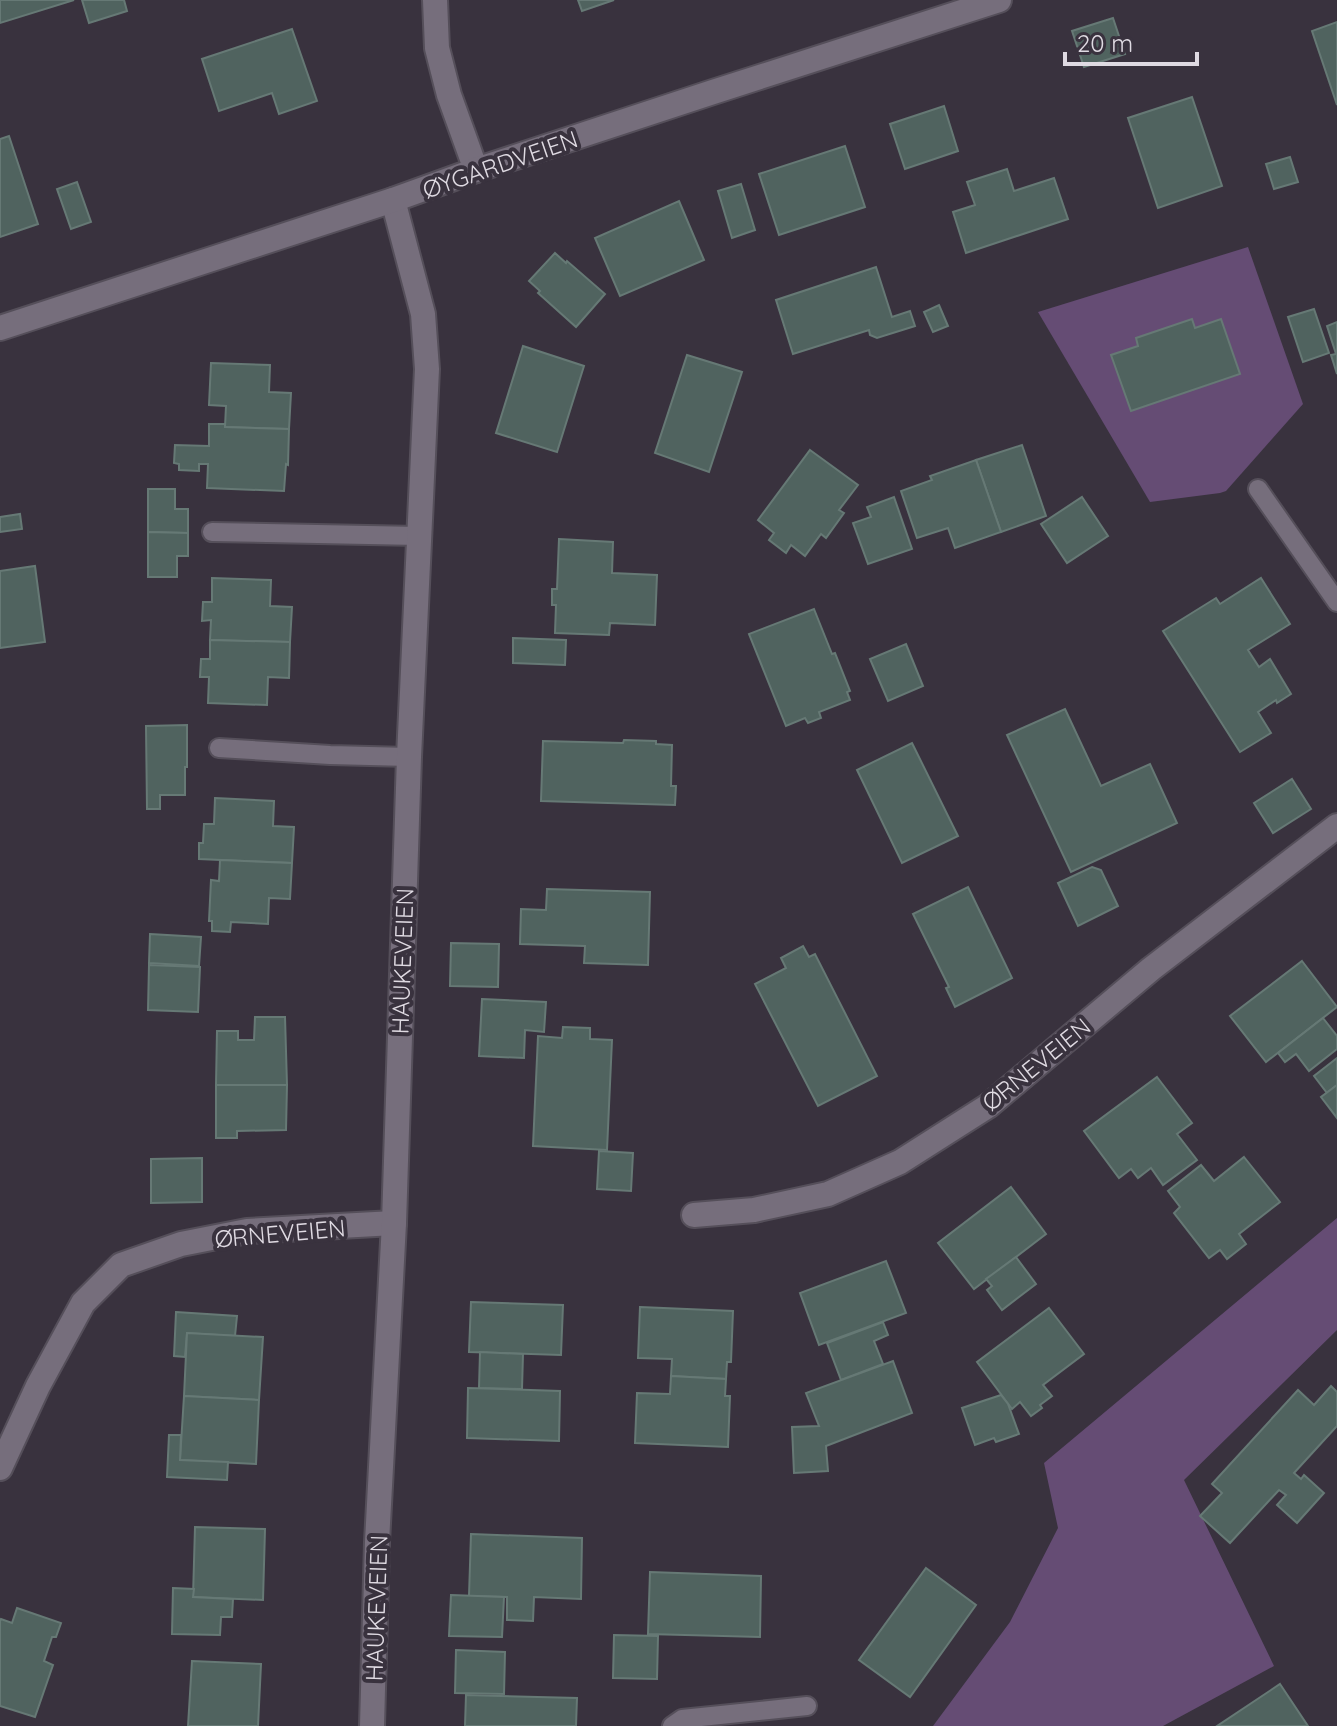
<svg xmlns="http://www.w3.org/2000/svg" width="1337" height="1726" viewBox="0 0 1337 1726" font-family="Quicksand,sans-serif">
<style>
.green{fill:#654c74}
.building{fill:#50635f;stroke:#667975;stroke-width:2}
.lines{fill:none;stroke-linecap:round;stroke-linejoin:round}
.lane-casing{stroke:#554f5a;stroke-width:22}
.street-casing{stroke:#554f5a;stroke-width:28}
.secondary-casing{stroke:#554f5a;stroke-width:28}
.lane{stroke:#766e7c;stroke-width:18}
.street{stroke:#766e7c;stroke-width:24}
.secondary{stroke:#766e7c;stroke-width:24}
.labels{text-anchor:middle;dominant-baseline:central;stroke-width:8;stroke-linejoin:round;paint-order:stroke}
.street-label{font-size:24px;fill:#dfdae2;stroke:#39323e}
</style>
<rect width="100%" height="100%" fill="#39323e"/>
<!-- green -->
<g class="green">
<path d="M1248 247 1303 404 1226 491 1220 493 1150 502 1038 312Z"/>
<path d="M1337 1218V1330L1184 1480 1274 1666 1163 1726H933L1010 1622 1058 1528 1044 1463Z"/>
</g>
<!-- building -->
<g class="building">
<path d="M0 0H74L0 23Z"/>
<path d="M82 0H124L127 11 89 23Z"/>
<path d="M578 0H614L582 11Z"/>
<path d="M1113 18 1125 54 1084 67 1072 31Z"/>
<path d="M1337 22V105L1312 31Z"/>
<path d="M292 29 317 101 279 114 272 93 219 111 202 59Z"/>
<path d="M1192 97 1222 186 1158 208 1128 118Z"/>
<path d="M944 106 958 151 905 169 890 124Z"/>
<path d="M9 136 38 224 0 237V139Z"/>
<path d="M845 146 865 207 779 235 759 174Z"/>
<path d="M1290 157 1298 182 1274 189 1266 164Z"/>
<path d="M1007 169 1014 191 1054 178 1068 219 966 253 953 212 975 205 967 182Z"/>
<path d="M77 182 91 222 71 229 57 189Z"/>
<path d="M741 184 755 230 732 238 718 191Z"/>
<path d="M679 201 704 260 620 296 595 238Z"/>
<path d="M555 253 566 263 567 261 605 294 576 327 538 293 540 291 529 281Z"/>
<path d="M876 267 892 317 910 311 915 326 877 338 870 335 869 330 793 354 776 300Z"/>
<path d="M939 305 948 326 933 332 924 312Z"/>
<path d="M1314 309 1329 353 1303 362 1288 317Z"/>
<path d="M1192 319 1195 328 1221 319 1240 374 1131 411 1111 355 1138 346 1136 338Z"/>
<path d="M1337 322V374L1331 355 1336 354 1327 326Z"/>
<path d="M523 346 584 366 557 452 496 433Z"/>
<path d="M687 355 742 372 709 472 655 453Z"/>
<path d="M211 363 270 365 269 392 291 393 289 429 225 427 226 406 209 405Z"/>
<path d="M209 424H225V427L289 429 288 465 286 464 284 491 207 488 208 464H199V471L179 470V464L174 463 175 445 209 446Z"/>
<path d="M1022 445 1046 516 1001 532 976 460Z"/>
<path d="M810 450 858 485 839 510 844 513 826 538 821 534 805 556 791 545 786 553 769 540 774 533 758 520Z"/>
<path d="M976 460 1001 532 955 548 948 528 917 538 901 491 932 480 930 476Z"/>
<path d="M148 489H175V509H188V533L148 532Z"/>
<path d="M894 497 912 549 868 564 853 523 871 517 867 507Z"/>
<path d="M1082 497 1108 536 1067 563 1041 524Z"/>
<path d="M20 514 22 529 0 532V517Z"/>
<path d="M148 532 188 533V556H177V577H148Z"/>
<path d="M559 539 613 542 612 573 657 575 655 625 610 623 609 635 555 633 556 605H552V589H557Z"/>
<path d="M35 566 45 642 0 648V571Z"/>
<path d="M212 578 271 580 270 606 292 607 290 642 210 640 211 620 202 621 203 602H212Z"/>
<path d="M1261 578 1290 624 1248 650 1259 667 1270 659 1291 694 1277 703 1276 700 1258 712 1271 733 1240 752 1163 631 1216 598 1220 604Z"/>
<path d="M814 609 832 654 835 653 850 691 847 692 850 700 819 712 821 718 808 723 805 718 786 726 749 634Z"/>
<path d="M513 638 566 640 565 665 513 663Z"/>
<path d="M210 640 290 642 289 678 268 677 267 705 208 703 209 677H200L201 659H210Z"/>
<path d="M906 644 923 686 888 701 870 659Z"/>
<path d="M1065 709 1101 786 1150 764 1177 823 1071 872 1007 735Z"/>
<path d="M187 725V767H185V795H160V809H147L146 726Z"/>
<path d="M624 740 656 741V744L672 745 671 786H676L675 805 541 801 543 741 623 743Z"/>
<path d="M912 743 958 836 902 863 857 770Z"/>
<path d="M1292 779 1311 809 1273 833 1254 803Z"/>
<path d="M215 798 274 801 273 826 294 827 292 863 199 859V843H203L204 824H214Z"/>
<path d="M220 860 292 863 290 899 269 898 268 924 231 922 230 932 212 931V921H209L211 880 219 881Z"/>
<path d="M1092 867 1101 870 1118 906 1078 926 1058 883Z"/>
<path d="M968 887 1012 978 955 1007 946 988 949 987 913 914Z"/>
<path d="M547 889 650 892 648 965 584 963 585 946 520 944 521 909 546 910Z"/>
<path d="M150 934 201 937 199 966 149 963Z"/>
<path d="M451 943 499 944 498 987 450 986Z"/>
<path d="M803 946 809 957 815 954 877 1076 818 1106 755 984 786 968 781 958Z"/>
<path d="M1302 961 1337 1007 1266 1062 1230 1016Z"/>
<path d="M149 965 200 967 198 1012 148 1010Z"/>
<path d="M482 999 546 1002 544 1032 525 1030 524 1058 479 1056Z"/>
<path d="M255 1017H285L287 1085H216L217 1031H238V1040H254Z"/>
<path d="M1323 1018 1337 1036V1049L1309 1071 1296 1054 1285 1062 1278 1053Z"/>
<path d="M563 1027 590 1028V1039L612 1040 607 1150 533 1146 538 1036 562 1038Z"/>
<path d="M1337 1058V1085L1327 1093 1314 1076Z"/>
<path d="M1157 1077 1192 1123 1177 1134 1197 1160 1163 1185 1151 1168 1138 1178 1131 1169 1119 1178 1084 1131Z"/>
<path d="M216 1085H287L286 1130 237 1131V1138H216Z"/>
<path d="M1337 1085V1118L1321 1097Z"/>
<path d="M599 1151 633 1153 631 1191 597 1189Z"/>
<path d="M1244 1157 1280 1202 1239 1234 1246 1244 1227 1259 1220 1250 1209 1258 1174 1213 1180 1207 1168 1191 1201 1165 1214 1181Z"/>
<path d="M202 1158V1202L151 1203V1159Z"/>
<path d="M1011 1187 1046 1234 974 1289 938 1243Z"/>
<path d="M1016 1257 1036 1284 1002 1310 987 1290 992 1286 986 1279Z"/>
<path d="M886 1261 906 1313 819 1345 800 1293Z"/>
<path d="M471 1302 563 1305 561 1355 469 1352Z"/>
<path d="M640 1307 733 1311 731 1362H727L726 1379 671 1376 672 1359 638 1358Z"/>
<path d="M1049 1308 1084 1354 1043 1385 1052 1396 1040 1405 1042 1408 1031 1416 1020 1402 1012 1409 977 1362Z"/>
<path d="M176 1312 237 1316 235 1336 187 1333 185 1357 174 1356Z"/>
<path d="M883 1322 888 1335 874 1341 883 1364 841 1380 827 1343Z"/>
<path d="M187 1333 263 1337 259 1400 184 1396Z"/>
<path d="M480 1352 523 1354 522 1389 479 1388Z"/>
<path d="M893 1361 912 1413 826 1446 828 1471 794 1473 792 1427 819 1426 806 1393Z"/>
<path d="M671 1376 726 1379 725 1396H730L728 1447 635 1443 637 1393 670 1394Z"/>
<path d="M1331 1386 1337 1392V1426L1294 1473 1301 1479 1304 1475 1324 1493 1297 1523 1277 1505 1286 1495 1279 1490 1230 1543 1200 1516 1222 1493 1212 1484 1298 1390 1314 1405Z"/>
<path d="M468 1388 560 1391 559 1441 467 1438Z"/>
<path d="M1001 1395 1008 1404 1019 1434 996 1442 994 1438 975 1445 962 1408Z"/>
<path d="M184 1396 259 1400 256 1464 180 1460Z"/>
<path d="M169 1435H181L180 1460 228 1462 227 1480 167 1477Z"/>
<path d="M195 1527 265 1529 263 1600 193 1597Z"/>
<path d="M471 1534 582 1538 581 1599 534 1597 533 1621 507 1620V1597L469 1596Z"/>
<path d="M926 1568 976 1605 910 1697 859 1660Z"/>
<path d="M650 1572 761 1576 760 1637 648 1634Z"/>
<path d="M173 1588 194 1589 193 1597 233 1599 232 1617H221L220 1635 172 1634Z"/>
<path d="M451 1595 504 1597 502 1637 449 1636Z"/>
<path d="M17 1608 61 1623 56 1637H52L44 1661 53 1665 35 1717 0 1706V1621L1 1619 12 1623Z"/>
<path d="M614 1635 658 1636 657 1679 613 1678Z"/>
<path d="M456 1650 505 1652 504 1694 455 1693Z"/>
<path d="M192 1661 261 1664 258 1726H188Z"/>
<path d="M1280 1684 1308 1726H1217Z"/>
<path d="M466 1695 577 1698 576 1726H465Z"/>
</g>
<g class="lines">
<!-- lane casing -->
<g class="lane-casing">
<g id="lane">
<path d="M1258 489 1337 602"/>
<path d="M212 532 419 536"/>
<path d="M219 748 330 755 409 757"/>
<path d="M672 1726 682 1719 807 1706"/>
</g>
</g>
<!-- street casing -->
<g class="street-casing">
<g id="street">
<path d="M435 0 437 48 449 95 476 170"/>
<path d="M694 1215 754 1210 828 1194 900 1162 988 1106 1151 969 1337 826"/>
<path d="M0 1468 38 1386 83 1303 121 1265 181 1244 247 1231 394 1223"/>
<path d="M372 1726 377 1542 394 1223 409 757 427 369 423 314 393 200"/>
</g>
</g>
<!-- secondary casing -->
<g class="secondary-casing">
<path id="secondary" d="M0 328 393 200 476 170 713 92 999 0"/>
</g>
<!-- lane -->
<use href="#lane" class="lane"/>
<!-- street -->
<use href="#street" class="street"/>
<!-- secondary -->
<use href="#secondary" class="secondary"/>
</g>
<g class="labels">
<!-- street labels -->
<g class="street-label">
<text transform="translate(500 164) rotate(-19)">ØYGARDVEIEN</text>
<text transform="translate(402 961) rotate(-88)">HAUKEVEIEN</text>
<text transform="translate(1036 1064) rotate(-39)">ØRNEVEIEN</text>
<text transform="translate(280 1233) rotate(-5)">ØRNEVEIEN</text>
<text transform="translate(376 1608) rotate(-88)">HAUKEVEIEN</text>
</g>
</g>
<!-- scale -->
<path d="M1065 52v12h132v-12" fill="none" stroke="#dfdae2" stroke-width="4"/>
<text x="1077" y="52" font-size="24" fill="#dfdae2" stroke="#39323e" stroke-width="6" paint-order="stroke">20 m</text>
</svg>
